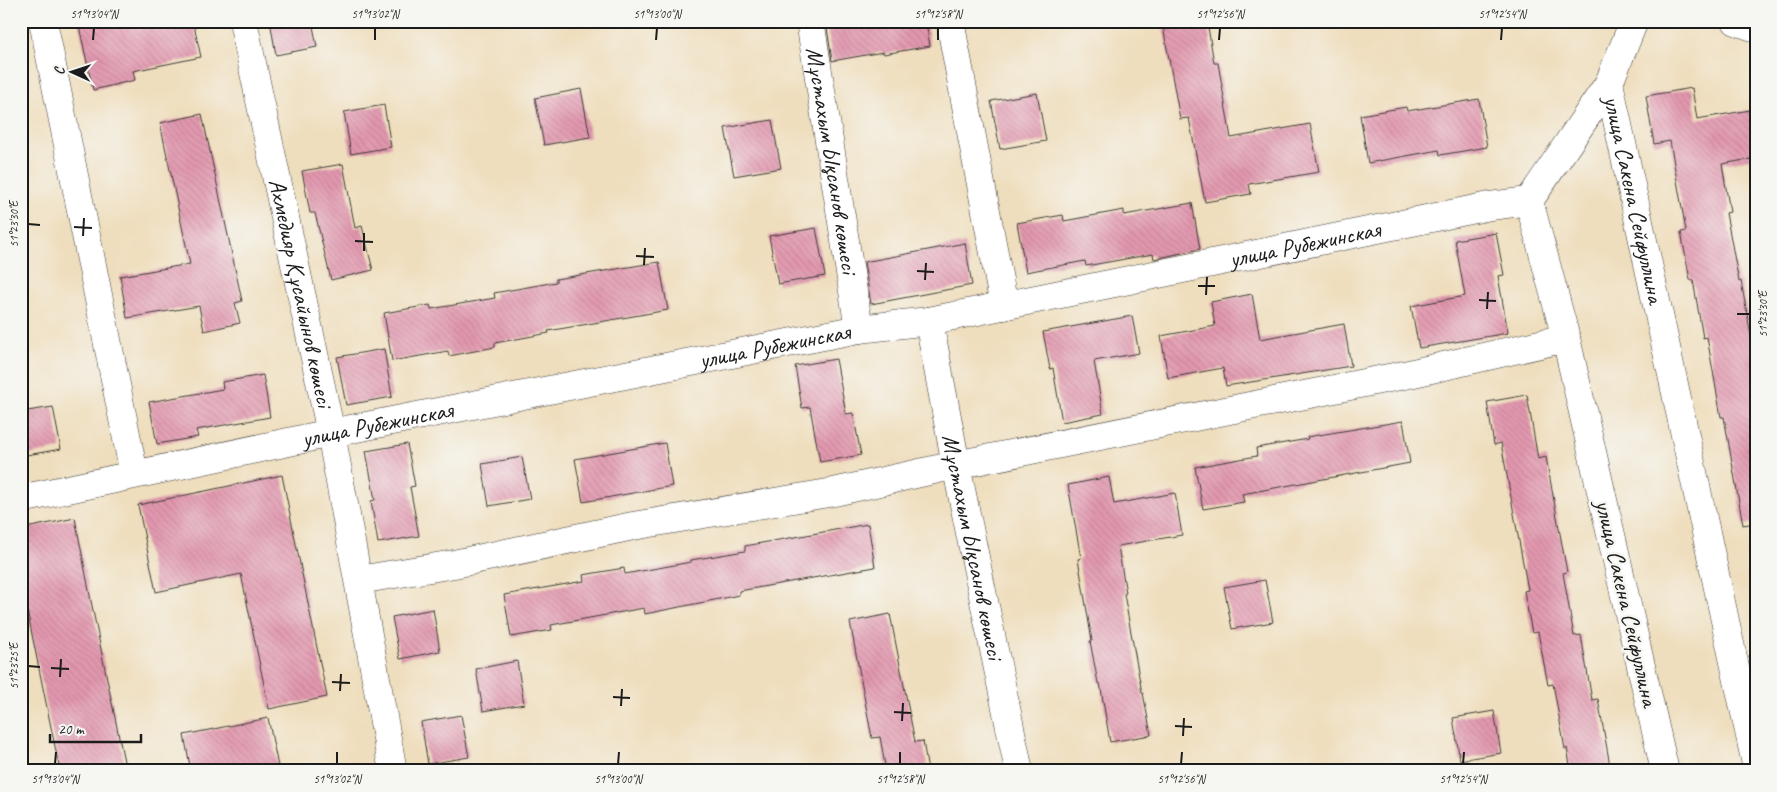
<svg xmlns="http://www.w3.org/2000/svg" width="1777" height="792" viewBox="0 0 1777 792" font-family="Caveat,sans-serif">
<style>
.building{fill:url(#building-back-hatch)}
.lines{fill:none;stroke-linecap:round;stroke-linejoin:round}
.minor-casing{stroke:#3c3934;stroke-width:29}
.minor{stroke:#fff;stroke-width:28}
.ticks{fill:none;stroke:#1c1c1c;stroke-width:2}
.labels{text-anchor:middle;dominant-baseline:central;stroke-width:5;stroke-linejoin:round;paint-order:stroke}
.street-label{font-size:24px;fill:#1c1c1c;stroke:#f6f6f2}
.neatline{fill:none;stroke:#1c1c1c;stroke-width:2}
.ticks-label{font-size:12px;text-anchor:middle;fill:#1c1c1c}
</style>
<defs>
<pattern id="building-back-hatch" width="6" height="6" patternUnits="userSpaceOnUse" patternTransform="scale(1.25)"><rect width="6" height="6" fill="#e298af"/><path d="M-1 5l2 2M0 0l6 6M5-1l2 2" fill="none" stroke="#c18296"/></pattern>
</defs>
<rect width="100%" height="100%" fill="#f6f6f2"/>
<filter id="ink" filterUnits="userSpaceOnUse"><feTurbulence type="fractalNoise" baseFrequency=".02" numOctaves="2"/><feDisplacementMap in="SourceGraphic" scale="10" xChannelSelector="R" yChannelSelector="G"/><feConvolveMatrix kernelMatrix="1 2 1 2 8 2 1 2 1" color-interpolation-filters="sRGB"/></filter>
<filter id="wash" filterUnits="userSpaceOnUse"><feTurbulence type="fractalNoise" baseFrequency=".0096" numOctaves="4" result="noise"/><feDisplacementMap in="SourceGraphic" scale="20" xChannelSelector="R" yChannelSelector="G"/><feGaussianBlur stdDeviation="1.12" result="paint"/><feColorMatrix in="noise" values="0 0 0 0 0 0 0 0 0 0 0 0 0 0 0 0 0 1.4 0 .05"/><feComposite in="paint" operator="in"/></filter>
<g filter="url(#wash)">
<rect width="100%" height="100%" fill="#efdebd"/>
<g id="blocks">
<!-- building -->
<g class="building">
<path d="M78 21H193L201 57 133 71 135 80 93 90Z"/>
<path d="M270 21H312L317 47 276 55Z"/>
<path d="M826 21H926L930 46 884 54 883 52 832 61Z"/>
<path d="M1162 21H1207L1214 63H1218L1231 138 1310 124 1319 172 1249 184 1251 194 1205 202 1189 118 1180 119Z"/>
<path d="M1692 88 1697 119 1756 109V158L1722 164 1730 212 1726 213 1739 282 1741 281 1756 363V523L1743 525 1724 417H1721L1707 337 1703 338 1693 280H1690L1681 232 1686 231 1670 141 1654 144 1646 96Z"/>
<path d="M581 89 590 137 544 145 535 98Z"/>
<path d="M1037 93 1046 141 1000 149 991 101Z"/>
<path d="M1479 99 1487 147 1440 155 1439 150 1368 163 1360 115 1406 107 1407 111Z"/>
<path d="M384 105 391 147 351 154 344 112Z"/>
<path d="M202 114 242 301 235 303 240 323 204 331 199 306 127 318 120 276 190 264 160 123Z"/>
<path d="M772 120 781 168 734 176 725 128Z"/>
<path d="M343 164 355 228 362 226 373 270 331 280 315 213H310L302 171Z"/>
<path d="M1192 203 1200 249 1154 259 1153 254 1086 266 1085 261 1026 272 1017 223 1063 215 1064 221 1124 210V215Z"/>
<path d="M816 228 825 276 778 284 769 236Z"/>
<path d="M1496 233 1504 275 1498 276 1508 333 1419 348 1411 306 1465 296 1455 240Z"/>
<path d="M965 243 972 285 871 304 864 262Z"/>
<path d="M659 262 668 310 548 331 549 333 495 343V347L449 356 448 351 392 361 384 313 430 305 431 309 495 298 494 293 556 282V279Z"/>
<path d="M1252 294 1260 339 1344 324 1351 366 1226 386 1223 368 1168 378 1161 336 1215 326 1211 302Z"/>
<path d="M1132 316 1139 353 1094 361 1103 414 1062 422 1053 368 1050 369 1043 332Z"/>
<path d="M384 349 392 397 346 405 337 357Z"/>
<path d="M836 359 846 414 853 413 861 455 820 462 810 407 802 408 795 366Z"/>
<path d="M263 375 270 417 196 430 198 437 157 444 149 402 223 389 222 382Z"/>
<path d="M1527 395 1538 459 1546 457 1567 572 1563 573 1574 636 1581 635 1592 700 1598 699 1611 771H1571L1567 748 1565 749 1553 684 1548 685 1538 632 1532 633 1524 591 1528 590 1501 443 1494 445 1487 402Z"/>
<path d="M53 407 61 449 21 456V412Z"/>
<path d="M1403 421 1410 463 1242 494 1244 502 1203 509 1195 467 1257 456 1256 448 1308 439 1307 437Z"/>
<path d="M665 443 672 486 583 502 575 459Z"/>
<path d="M407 444 415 486 410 487 419 536 378 543 371 501 375 500 366 451Z"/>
<path d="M522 457 530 499 489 506 482 464Z"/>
<path d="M282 475 327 697 269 709 241 574 156 592 138 505Z"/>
<path d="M1109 477 1114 504 1175 493 1182 535 1118 546 1126 593 1124 594 1142 693H1143L1151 735 1110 742 1100 683H1098L1090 641H1092L1078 559 1081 558 1068 485Z"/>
<path d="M75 518 91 601 126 771H60L21 581V529Z"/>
<path d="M868 524 875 567 739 591V595L645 614 644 608 551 625 552 630 511 637 504 595 584 581 583 575 624 568 625 574 691 562V560L745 551V546Z"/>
<path d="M1265 580 1273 622 1232 629 1224 587Z"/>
<path d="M433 609 440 651 400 659 392 617Z"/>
<path d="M890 614 915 742 923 741 928 771H886L880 737 872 738 850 622Z"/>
<path d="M517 661 524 704 483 711 476 669Z"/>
<path d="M1494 711 1501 753 1460 760 1453 718Z"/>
<path d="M461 715 469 757 428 764 421 722Z"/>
<path d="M268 718 279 771H191L184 735Z"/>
</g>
</g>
</g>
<g filter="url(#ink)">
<use href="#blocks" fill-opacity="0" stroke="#3c3934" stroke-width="1"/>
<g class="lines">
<!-- minor casing -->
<g class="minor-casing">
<g id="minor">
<path d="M43 21 134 474"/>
<path id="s1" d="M243 21 331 433 393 771"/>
<path id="s2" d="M810 21 859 329"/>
<path d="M950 21 1004 306"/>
<path d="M1736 21 1756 28"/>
<path d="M1609 83 1634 21"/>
<path id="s3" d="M929 321 956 465 1019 771"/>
<path id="s4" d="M21 499 331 433 859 329 929 321 1490 206 1529 201"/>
<path d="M359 580 454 564 633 526 834 492 956 465 1409 374 1566 338"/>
<path id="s5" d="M1665 771 1566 338 1529 201 1609 83 1756 764"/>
</g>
</g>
<!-- minor -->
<use href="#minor" class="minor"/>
</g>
</g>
<!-- ticks -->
<path class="ticks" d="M93 40 94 28M375 40V28M656 40 657 28M938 40V28M1219 40 1220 28M1501 40 1502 28M28 224 40 225M74 227 92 228M83 236 84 218M355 241 373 242M364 251V233M636 256 654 257M644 265 645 248M917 271 934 272M925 280 926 263M1198 286H1215M1206 295 1207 277M1479 300 1496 301M1487 309 1488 292M1737 314H1750M28 666 40 667M51 668 69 669M60 677 61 659M332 682 350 683M340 691 341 674M613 697 630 698M621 706 622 689M894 712 911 713M902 721 903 703M1175 726 1192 727M1183 736 1184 718M55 764 56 752M337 764V752M618 764 619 752M900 764V752M1181 764 1182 752M1463 764 1464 752"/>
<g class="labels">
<!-- street labels -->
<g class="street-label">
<text stroke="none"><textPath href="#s2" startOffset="141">Мұстахым Ықсанов көшесі</textPath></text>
<text stroke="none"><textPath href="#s5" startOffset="848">улица Сакена Сейфуллина</textPath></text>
<text stroke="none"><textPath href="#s4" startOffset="1309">улица Рубежинская</textPath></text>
<text stroke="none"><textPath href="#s1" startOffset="278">Ахмедияр Құсайынов көшесі</textPath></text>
<text stroke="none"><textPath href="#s4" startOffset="769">улица Рубежинская</textPath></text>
<text stroke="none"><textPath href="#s4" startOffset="364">улица Рубежинская</textPath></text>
<text stroke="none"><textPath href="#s3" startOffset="230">Мұстахым Ықсанов көшесі</textPath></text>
<text transform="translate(1627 603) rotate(77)">улица Сакена Сейфуллина</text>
</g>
</g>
<!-- margin -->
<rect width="1777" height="792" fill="none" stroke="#f6f6f2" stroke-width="55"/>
<!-- north arrow -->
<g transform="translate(72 72) rotate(273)" stroke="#f6f6f2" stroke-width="4" paint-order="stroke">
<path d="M0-4L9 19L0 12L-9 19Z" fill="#1c1c1c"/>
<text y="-8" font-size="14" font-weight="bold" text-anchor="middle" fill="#1c1c1c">С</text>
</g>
<!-- scale -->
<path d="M50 734v8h91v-8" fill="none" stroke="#1c1c1c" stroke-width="2.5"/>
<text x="58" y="734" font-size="15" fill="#1c1c1c" stroke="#f6f6f2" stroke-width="4" paint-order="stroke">20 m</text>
<rect x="28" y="28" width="1722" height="736" class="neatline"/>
<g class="ticks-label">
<text x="94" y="18">51°13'04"N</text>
<text x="375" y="18">51°13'02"N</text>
<text x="657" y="18">51°13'00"N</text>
<text x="938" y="18">51°12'58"N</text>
<text x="1220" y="18">51°12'56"N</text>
<text x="1502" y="18">51°12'54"N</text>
<text transform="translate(14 224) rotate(-90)" y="4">51°23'30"E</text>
<text transform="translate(1763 314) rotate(-90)" y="4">51°23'30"E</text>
<text transform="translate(14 666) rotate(-90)" y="4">51°23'25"E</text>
<text x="55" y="783">51°13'04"N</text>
<text x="337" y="783">51°13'02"N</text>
<text x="618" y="783">51°13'00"N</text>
<text x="900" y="783">51°12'58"N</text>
<text x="1181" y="783">51°12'56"N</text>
<text x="1463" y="783">51°12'54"N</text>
</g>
</svg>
